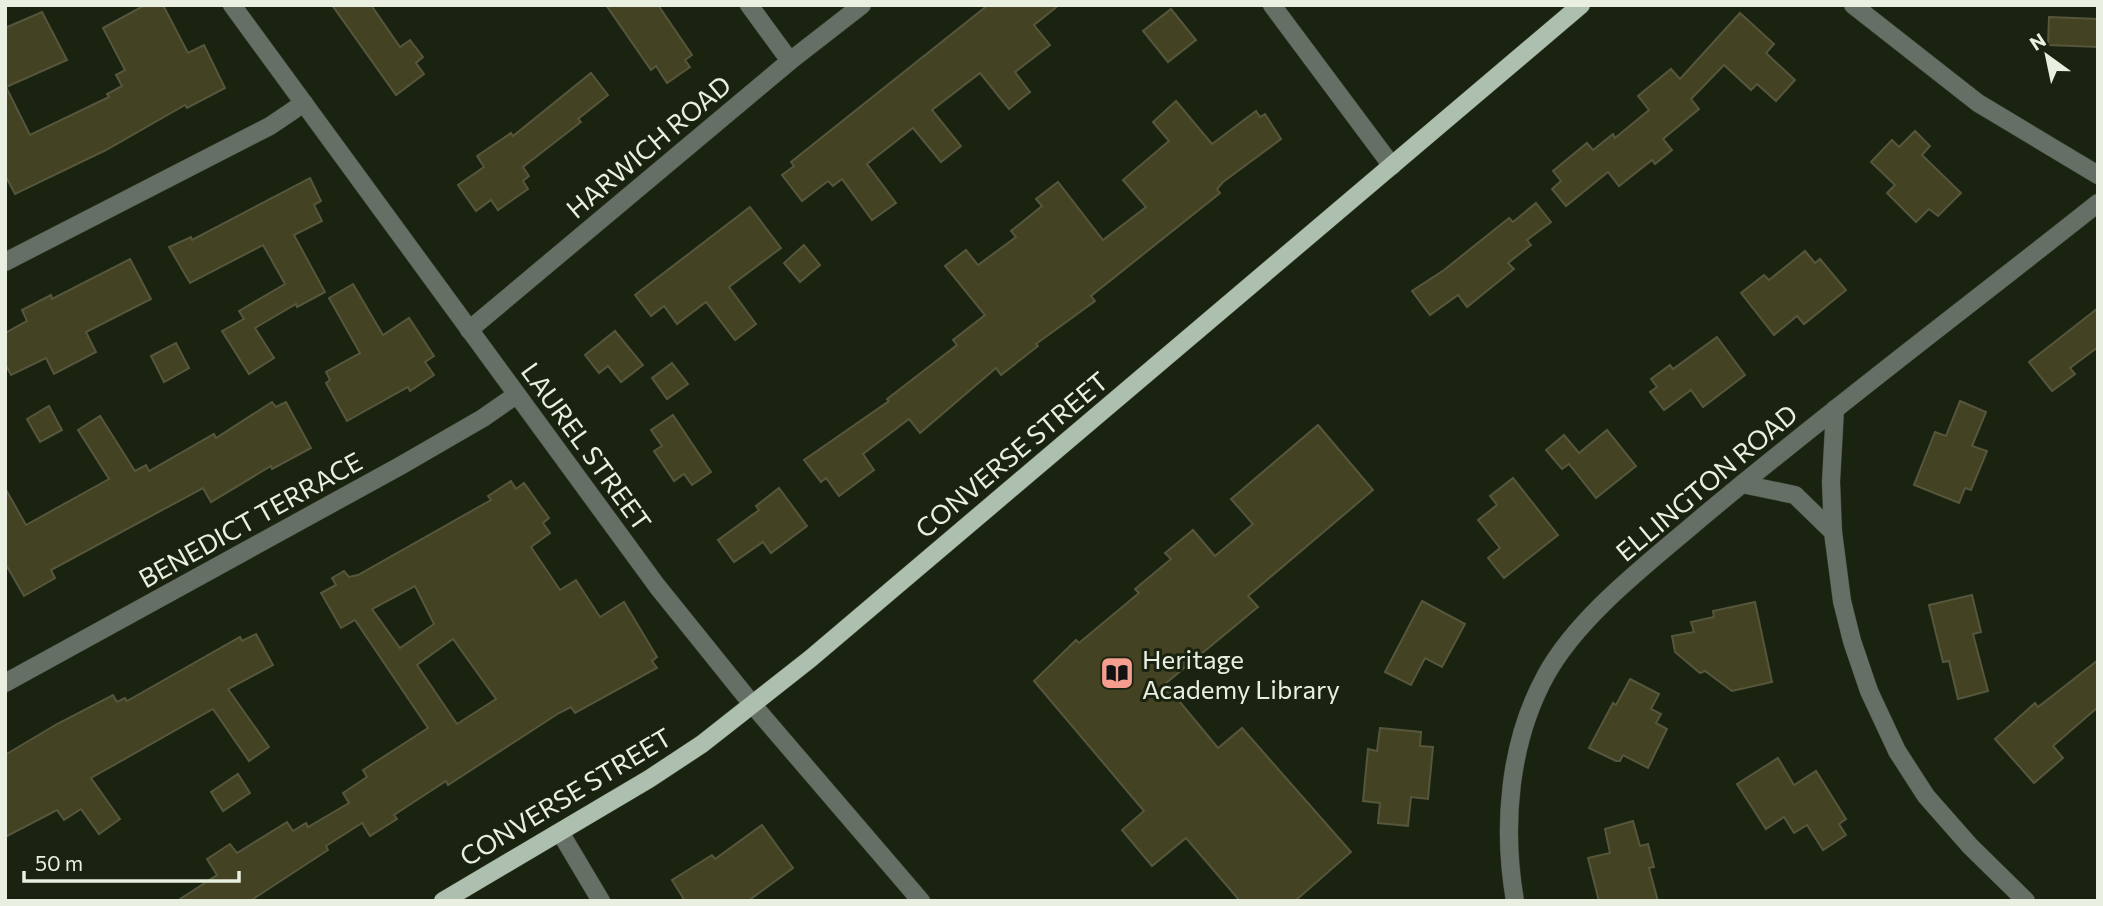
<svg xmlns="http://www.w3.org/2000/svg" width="2103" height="906" viewBox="0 0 2103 906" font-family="Commissioner,sans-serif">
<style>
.building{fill:#434222;stroke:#56563d;stroke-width:2;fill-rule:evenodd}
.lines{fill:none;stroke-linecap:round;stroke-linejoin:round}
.minor-casing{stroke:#37402d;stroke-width:19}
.major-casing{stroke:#37402d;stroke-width:19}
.minor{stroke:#666f66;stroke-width:18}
.major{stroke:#adc0af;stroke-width:18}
.labels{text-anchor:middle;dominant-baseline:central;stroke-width:6;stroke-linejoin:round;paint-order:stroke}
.street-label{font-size:26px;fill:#e9f0e2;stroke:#1a230f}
.poi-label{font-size:26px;fill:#e9f0e2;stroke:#1a230f;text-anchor:start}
</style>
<rect width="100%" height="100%" fill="#1a230f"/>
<!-- building -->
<g class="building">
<path d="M145 5H163L188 53 204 45 225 88 187 108 185 105 106 150 15 194 5 175V28L42 12 67 60 6 87 30 135 109 97 107 94 122 86 116 75 125 70 103 28Z"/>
<path d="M332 5H371L400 47 410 40 423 57 416 63 424 74 396 95Z"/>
<path d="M606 5H658L692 55 685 60 690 67 667 83 656 66 651 70Z"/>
<path d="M988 5H1059L1034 25 1050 45 1015 72 1030 92 1009 109 980 73 932 110 961 146 941 162 913 128 867 164 896 203 872 220 842 179 833 186 828 181 802 201 782 175 794 166 791 162Z"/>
<path d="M1171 9 1196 40 1168 62 1143 31Z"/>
<path d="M1740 13 1774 44 1766 53 1795 80 1776 101 1757 84 1751 90 1724 65 1691 99 1699 109 1663 139 1672 150 1655 164 1652 160 1619 186 1608 172 1566 206 1552 189 1561 181 1553 171 1587 143 1593 150 1613 134 1615 138 1649 110 1638 96 1671 69 1680 79Z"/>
<path d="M2049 17 2098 19V47L2048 45Z"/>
<path d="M591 73 608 95 578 119 581 122 523 167 529 176 523 181 528 189 498 210 491 200 476 211 458 185 484 167 477 156 511 133 513 136Z"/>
<path d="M1176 101 1212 144 1256 111 1260 117 1265 114 1281 139 1223 182 1217 189 1220 193 1091 296 1095 301 1036 344 1038 346 1001 375 996 368 920 433 909 419 863 454 874 470 839 496 826 478 821 482 804 460 889 401 887 399 957 345 953 340 985 315 945 266 966 250 978 265 1016 237 1011 231 1042 206 1036 199 1058 182 1103 240 1146 207 1123 180 1169 141 1153 122Z"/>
<path d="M1915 131 1930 146 1922 155 1961 193 1938 216 1929 209 1916 222 1887 193 1895 185 1871 162 1892 140 1899 147Z"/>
<path d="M310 178 321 201 314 205 322 221 294 235 325 292 297 307 296 304 255 328 274 358 249 374 222 331 244 319 239 311 285 284 263 245 190 283 169 247 191 237 192 240Z"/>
<path d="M1536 203 1551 222 1527 240 1531 245 1508 263 1514 269 1467 307 1458 295 1430 315 1412 291 1444 270 1509 218 1513 222Z"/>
<path d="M750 207 781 248 729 287 756 324 735 340 706 302 677 324 664 306 651 316 635 295Z"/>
<path d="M804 245 820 265 800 282 784 263Z"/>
<path d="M1805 251 1815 263 1820 259 1846 290 1804 324 1797 316 1774 335 1741 293 1764 275 1769 280Z"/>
<path d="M130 259 151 299 86 332 96 352 54 374 46 358 11 375 5 363V333L27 321 22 310 51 295 52 299Z"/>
<path d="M353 284 383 335 409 318 434 356 425 362 434 375 410 391 408 387 347 421 326 383 330 380 326 372 360 353 329 298Z"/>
<path d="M2098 308V347L2070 368 2075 374 2052 391 2029 362Z"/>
<path d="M615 331 643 365 621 382 608 366 599 373 585 355Z"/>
<path d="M1717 337 1745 375 1703 407 1691 390 1664 410 1650 392 1657 387 1651 379 1670 365 1673 369Z"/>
<path d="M176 343 189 368 164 382 151 356Z"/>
<path d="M672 363 688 384 667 399 652 378Z"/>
<path d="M1960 401 1986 412 1972 446 1987 451 1971 490 1965 488 1959 503 1914 485 1935 432 1946 436Z"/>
<path d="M272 402 276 407 286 402 311 448 272 469 271 466 211 502 203 488 51 570 55 578 24 596 5 563V488L26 525 109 479 78 430 100 416 135 471 146 465 149 471 214 434 216 438Z"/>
<path d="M49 406 62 430 40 442 27 419Z"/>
<path d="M673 415 711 472 692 485 684 474 674 481 654 451 662 446 651 430Z"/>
<path d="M1318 425 1373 490 1248 596 1258 607 1165 684 1218 748 1242 728 1351 852 1295 901H1240L1186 838 1152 866 1122 830 1144 811 1034 681 1076 640 1079 643 1139 593 1135 589 1171 559 1165 553 1193 530 1215 556 1253 524 1231 499Z"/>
<path d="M1607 430 1636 466 1596 498 1569 464 1562 469 1546 450 1564 435 1579 453Z"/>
<path d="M1513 478 1558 535 1504 578 1488 558 1500 548 1478 520 1497 505 1490 496Z"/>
<path d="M511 481 516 489 524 483 549 518 543 523 550 533 531 547 560 590 576 580 600 617 624 602 657 657 652 661 657 668 575 713 571 707 559 713 448 785 446 781 394 815 397 819 370 836 362 823 326 846 328 850 250 901H177L217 875 207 859 230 844 237 853 287 822 293 831 306 823 308 827 349 803 343 793 367 777 363 770 428 728 355 620 341 628 321 593 336 585 332 578 344 571 349 577 358 575 491 500 488 496ZM415 586 434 624 400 648 372 609ZM453 639 496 699 457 724 417 665Z"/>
<path d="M779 488 807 526 771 553 763 542 734 562 718 540 759 510 756 506Z"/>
<path d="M1972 595 1981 632 1973 634 1988 691 1958 699 1949 661 1943 662 1929 605Z"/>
<path d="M1422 601 1465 624 1442 667 1425 658 1411 685 1385 672Z"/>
<path d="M1755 602 1772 682 1732 691 1705 671 1700 673 1675 652 1672 636 1694 632 1691 622 1714 617 1713 611Z"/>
<path d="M256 634 273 665 228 689 269 747 249 761 213 709 91 778 120 819 99 834 81 809 64 820 57 810 5 837V755L57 724 113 695 117 702 125 698 127 701 240 637 242 641Z"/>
<path d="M2098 660V707L2053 746 2063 758 2034 783 1995 739 2035 703 2038 707Z"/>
<path d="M1630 679 1659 694 1651 709 1661 714 1656 723 1667 729 1648 768 1623 755 1620 761H1616L1589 748 1613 703 1616 705Z"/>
<path d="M1380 728 1421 732 1420 746 1433 747 1428 799 1411 797 1408 826 1378 823 1380 803 1363 801 1368 749 1377 751Z"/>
<path d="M1778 758 1794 785 1816 771 1846 819 1839 824 1846 835 1823 850 1807 825 1794 833 1784 817 1766 829 1737 784Z"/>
<path d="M238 774 250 793 223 811 211 792Z"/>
<path d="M1633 821 1640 846 1648 844 1654 867 1649 868 1658 901H1599L1588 858 1610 853 1605 829Z"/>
<path d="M762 825 793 868 748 901H685L672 880 712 855 715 859Z"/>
</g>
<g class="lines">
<!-- minor casing -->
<g class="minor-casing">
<g id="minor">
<path d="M232 5 657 586 752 704 921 901"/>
<path d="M749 5 790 61"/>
<path d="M1272 5 1392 166"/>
<path d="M1853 5 1978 103 2098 175"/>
<path d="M5 262 270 126 304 103"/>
<path d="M469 330 790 61 862 5"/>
<path d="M1742 484 1795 495 1833 532 1842 601 1852 641 1869 691 1897 751 1926 796 1970 846 2026 901"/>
<path d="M1833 532 1831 482 1835 409"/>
<path d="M5 683 400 466 483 418 516 395"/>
<path d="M560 832 601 901"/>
<path d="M1515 901C1502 826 1509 742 1546 675 1579 615 1650 562 1701 518 1831 409 1966 308 2098 203"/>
</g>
</g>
<!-- major casing -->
<g class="major-casing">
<path id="major" d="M443 901 649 779 702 744 810 659 1581 5"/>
</g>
<!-- minor -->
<use href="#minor" class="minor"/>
<!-- major -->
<use href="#major" class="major"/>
</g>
<!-- icons -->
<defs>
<g id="library-square" transform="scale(1.75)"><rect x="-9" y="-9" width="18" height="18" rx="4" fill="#f59d8e" stroke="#1a230f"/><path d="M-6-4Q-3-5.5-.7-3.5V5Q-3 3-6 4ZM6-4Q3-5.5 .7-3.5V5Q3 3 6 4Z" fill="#111"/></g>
</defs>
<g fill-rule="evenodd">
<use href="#library-square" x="1117" y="673"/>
</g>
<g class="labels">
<!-- street labels -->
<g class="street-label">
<text transform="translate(648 146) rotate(-40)">HARWICH ROAD</text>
<text transform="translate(587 446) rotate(54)">LAUREL STREET</text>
<text transform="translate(1011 454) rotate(-40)">CONVERSE STREET</text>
<text transform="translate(1706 482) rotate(-40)">ELLINGTON ROAD</text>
<text transform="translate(250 519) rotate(-29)">BENEDICT TERRACE</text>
<text transform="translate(565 796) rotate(-31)">CONVERSE STREET</text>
</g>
<!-- poi labels -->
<g class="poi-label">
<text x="1142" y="658">Heritage<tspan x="1142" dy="30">Academy Library</tspan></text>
</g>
</g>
<!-- border -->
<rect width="2103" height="906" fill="none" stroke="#e9f0e2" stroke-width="14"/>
<!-- north arrow -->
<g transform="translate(2047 56) rotate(327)" stroke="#1a230f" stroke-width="5" paint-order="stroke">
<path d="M0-5L12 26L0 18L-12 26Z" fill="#e9f0e2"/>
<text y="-10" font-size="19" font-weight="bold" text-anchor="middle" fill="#e9f0e2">N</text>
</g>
<!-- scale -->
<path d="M24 871v10h215v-10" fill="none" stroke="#e9f0e2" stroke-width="3.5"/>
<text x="35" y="871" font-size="21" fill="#e9f0e2" stroke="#1a230f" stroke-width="5" paint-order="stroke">50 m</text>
</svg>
